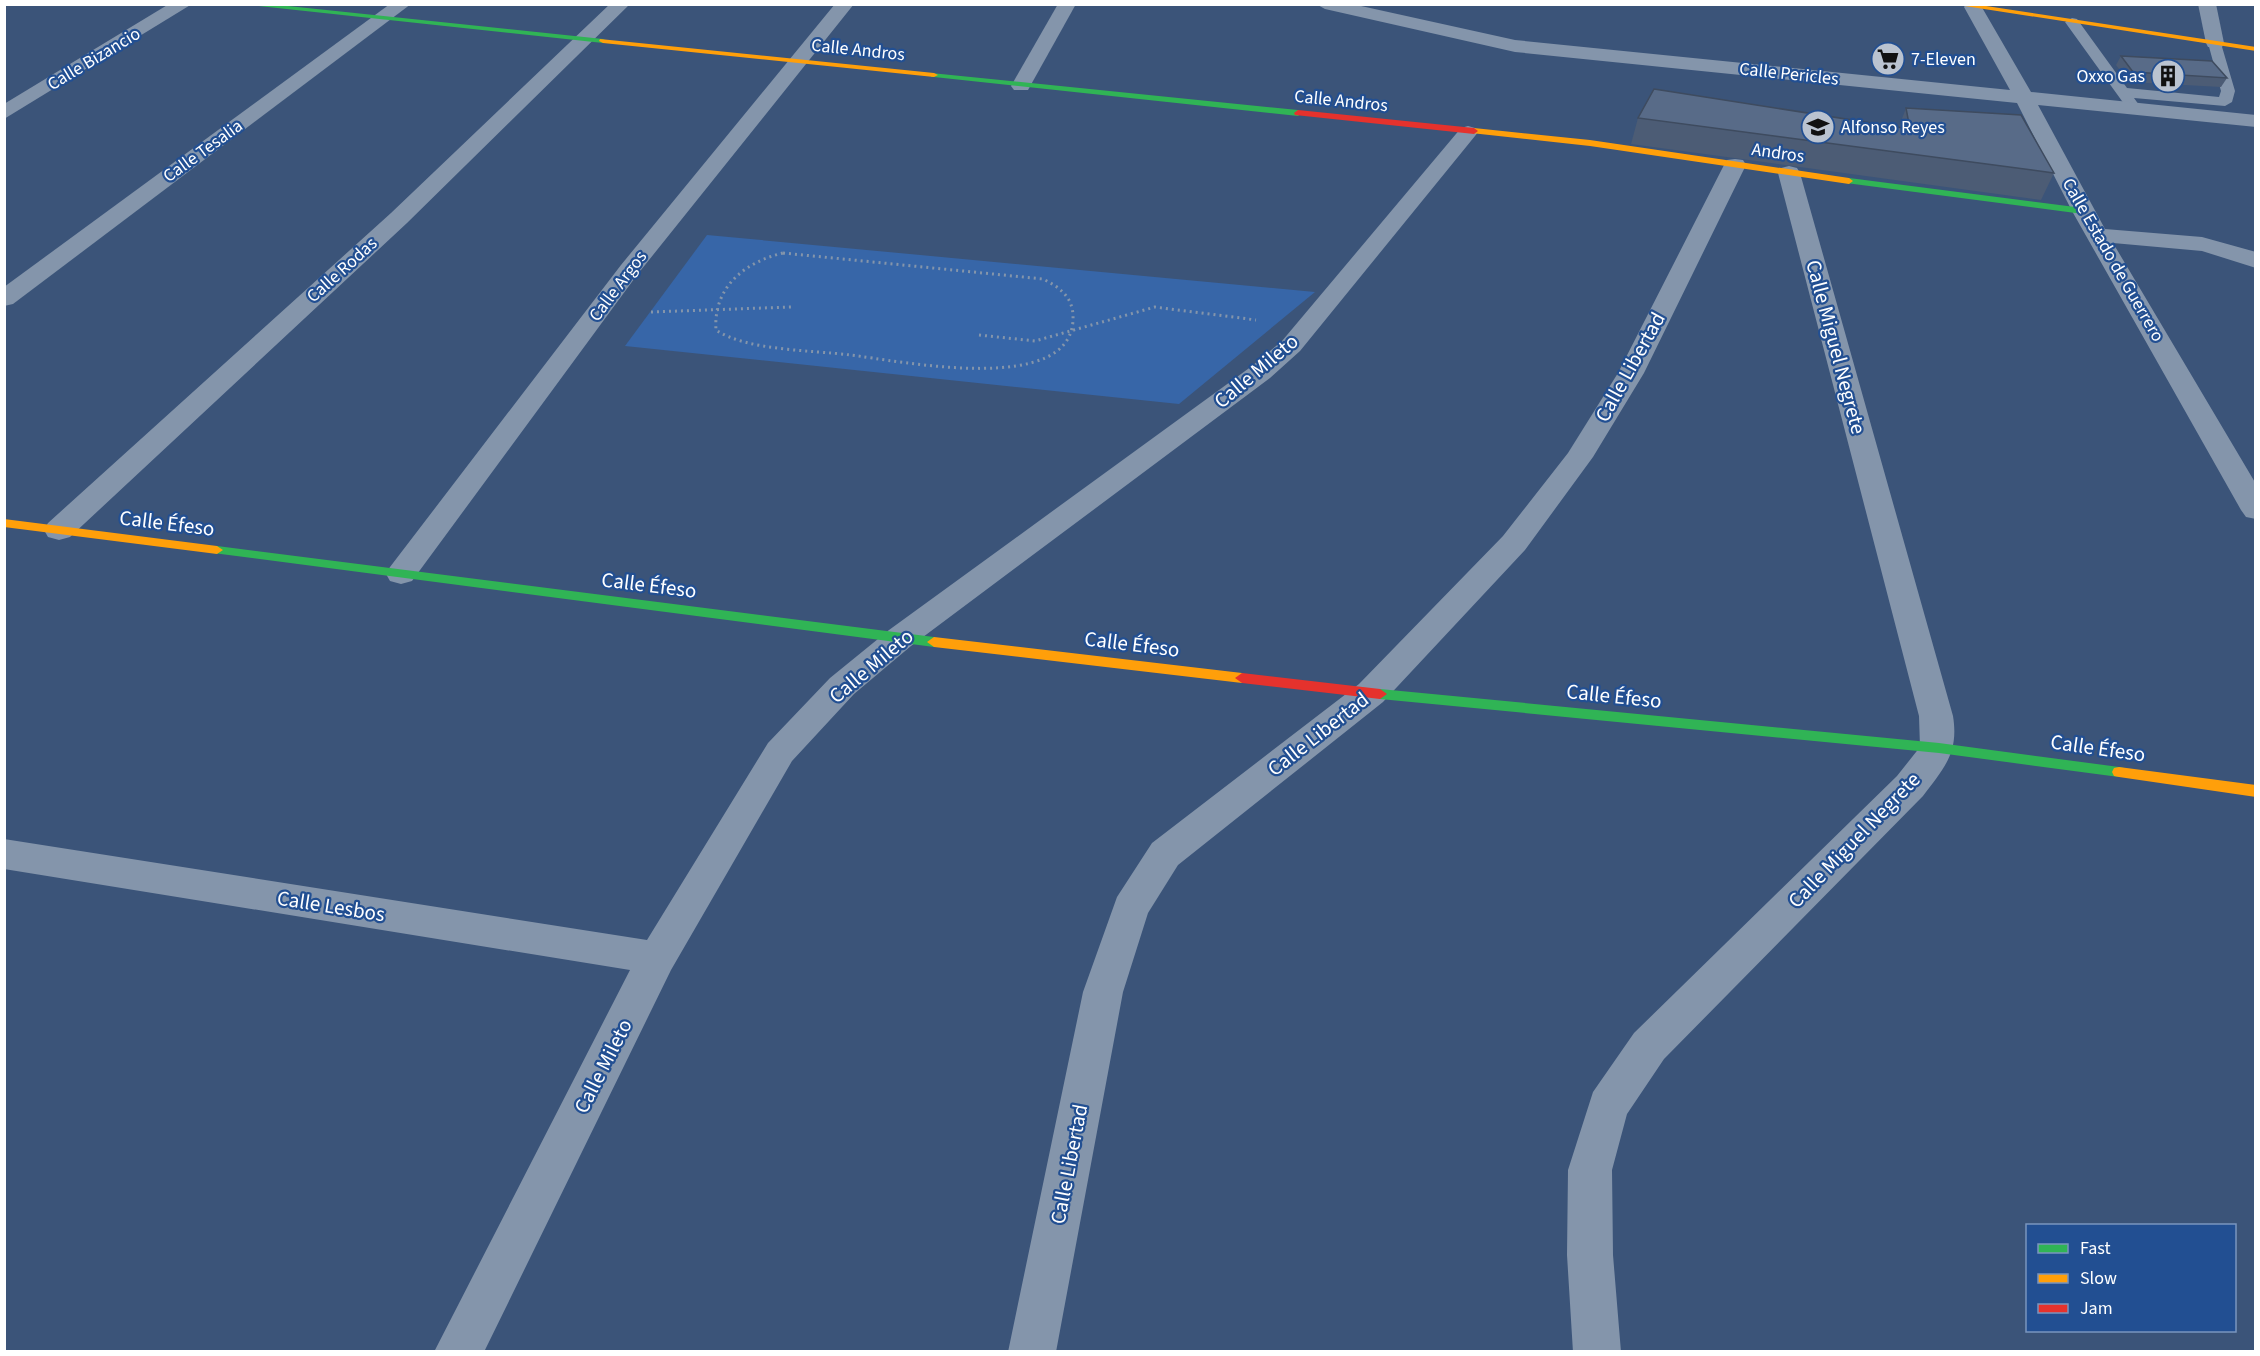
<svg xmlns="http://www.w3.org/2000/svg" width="2260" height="1356" viewBox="0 0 2260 1356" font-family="'Source Sans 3',sans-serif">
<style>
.green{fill:#3766a8}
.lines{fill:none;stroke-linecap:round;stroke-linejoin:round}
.path{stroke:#8495ab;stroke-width:3;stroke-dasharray:2 4;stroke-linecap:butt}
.lane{fill:#8495ab;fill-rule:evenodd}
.street{fill:#8495ab;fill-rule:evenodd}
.fast{fill:#30b455;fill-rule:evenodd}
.slow{fill:#ff9f0a;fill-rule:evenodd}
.jam{fill:#e5322d;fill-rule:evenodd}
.wall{fill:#4c5c75}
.building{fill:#586b88;stroke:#3e4b5f;stroke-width:1.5}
.labels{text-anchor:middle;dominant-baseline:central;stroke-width:4.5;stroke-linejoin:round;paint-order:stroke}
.far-street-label{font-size:18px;fill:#fff;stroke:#224f92}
.far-poi-label{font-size:18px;fill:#fff;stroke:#224f92;text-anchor:start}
.street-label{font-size:21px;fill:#fff;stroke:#224f92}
</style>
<rect width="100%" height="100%" fill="#3b5479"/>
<!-- green -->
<path class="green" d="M707 235 1315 292 1179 404 625 346Z"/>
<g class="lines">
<!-- path -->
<g class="path">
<path d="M783 253 1043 279C1059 287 1072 296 1073 315 1077 399 896 360 850 355 812 350 747 351 716 330 713 287 745 262 783 253Z"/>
<path d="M651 312 791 307"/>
<path d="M979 335 1035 341 1155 307 1256 320"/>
</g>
<!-- lane -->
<path class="lane" d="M2072 18 2077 19 2127 88 2219 97 2221 91 2208 43 2210 40H2220L2235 91 2232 102 2225 106 2134 98 2139 105 2137 108H2127L2065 22Z"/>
<!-- street -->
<g class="street">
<path d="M169 4H192L4 119V104Z"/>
<path d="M390 4H411L13 304 4 306V287Z"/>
<path d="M610 4H630L407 223 70 537 59 540 48 537 44 530 48 523 391 213Z"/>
<path d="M835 4H854L637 275 412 581 401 584 390 581 386 574 390 567 621 265Z"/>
<path d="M1058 4H1076L1028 90H1014L1011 86Z"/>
<path d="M1316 4H1352L1515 40 2010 90 1964 7 1966 4H1980L2031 92 2256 115V127L2038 105 2105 229 2202 237 2256 252V268L2202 251 2113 243 2256 484V519L2246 517 2241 510 2072 211 2017 103 1515 52 1325 9Z"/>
<path d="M2198 4H2216L2224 43 2222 47H2208L2206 43Z"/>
<path d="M1468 126 1475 128 1478 132 1475 136 1300 351 1270 378 911 646 854 694 792 761 671 970 484 1352H434L630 970 4 869V839L647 940 768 743 830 678 889 630 1252 366 1282 341 1461 128Z"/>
<path d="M1735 159 1743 160 1746 165 1644 373 1593 457 1525 550 1383 702 1178 865 1148 913 1123 992 1056 1352H1008L1083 992 1117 897 1152 843 1359 684 1503 536 1568 453 1618 373 1724 165 1727 160Z"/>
<path d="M1789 166 1797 168 1800 173 1953 716C1959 753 1944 768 1923 796L1664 1059 1627 1114 1612 1170 1613 1255 1621 1352H1573L1567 1255 1568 1170 1593 1092 1634 1033 1897 776 1920 747 1919 716 1778 173 1781 168Z"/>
</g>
<!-- fast -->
<g class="fast">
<path d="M240 4H269L603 39 607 41 603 43Z"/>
<path d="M931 73 1298 110 1302 113 1298 116 934 77H931Z"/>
<path d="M1849 178 2083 208 2088 211 2083 214 1846 183 1845 181Z"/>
<path d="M217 546 934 637 941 642 934 647 213 553 211 550Z"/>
<path d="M1380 689 1939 743 2119 767 2124 768 2126 772 2124 776 2119 777 1939 753 1380 699 1373 694Z"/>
</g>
<!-- slow -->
<g class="slow">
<path d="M1952 4H1973L2256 47V51Z"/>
<path d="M600 39 934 73 938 75 934 77 603 43 599 41Z"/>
<path d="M1474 128 1590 140 1849 178 1853 181 1849 184 1590 146 1471 133V129Z"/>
<path d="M4 519 217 546 223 550 217 554 4 527Z"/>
<path d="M934 637 1242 673 1249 678 1242 683 934 647 927 642Z"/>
<path d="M2119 767 2256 785V797L2119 777 2114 776 2112 772 2114 768Z"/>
</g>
<!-- jam -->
<g class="jam">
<path d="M1298 110 1474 128 1478 131 1474 134 1295 115 1294 113Z"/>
<path d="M1242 673 1380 689 1387 694 1380 699 1242 683 1235 678Z"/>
</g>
</g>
<!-- wall -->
<g class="wall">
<path d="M2121 56 2227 78 2221 87 2129 82 2116 65Z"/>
<path d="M1906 108 2054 173 2041 200 1631 144 1638 118 1899 127Z"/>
</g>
<!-- building -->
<g class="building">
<path d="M2121 56 2212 61 2227 78 2133 72Z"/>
<path d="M1654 89 1910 129 1906 108 2021 115 2054 173 1638 118Z"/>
</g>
<!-- icons -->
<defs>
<g id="supermarket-disc" transform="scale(1.725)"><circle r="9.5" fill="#bac3d0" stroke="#224f92"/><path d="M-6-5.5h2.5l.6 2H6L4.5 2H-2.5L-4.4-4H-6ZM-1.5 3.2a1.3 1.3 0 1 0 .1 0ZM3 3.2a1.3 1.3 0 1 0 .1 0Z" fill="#111"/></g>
<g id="building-disc" transform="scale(1.725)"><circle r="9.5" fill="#bac3d0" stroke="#224f92"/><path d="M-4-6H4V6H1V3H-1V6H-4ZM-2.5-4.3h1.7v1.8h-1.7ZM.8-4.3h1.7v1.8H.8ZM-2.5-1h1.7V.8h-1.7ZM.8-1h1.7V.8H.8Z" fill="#111"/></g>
<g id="university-disc" transform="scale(1.725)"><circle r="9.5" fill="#bac3d0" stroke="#224f92"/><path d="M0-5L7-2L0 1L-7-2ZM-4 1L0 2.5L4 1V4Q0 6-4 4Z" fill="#111"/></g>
</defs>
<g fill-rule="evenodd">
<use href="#supermarket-disc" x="1888" y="59"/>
<use href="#building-disc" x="2168" y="76"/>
<use href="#university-disc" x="1818" y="127"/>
</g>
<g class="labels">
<!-- far-street labels -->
<g class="far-street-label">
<text transform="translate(858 50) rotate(6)">Calle Andros</text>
<text transform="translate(94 59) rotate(-31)">Calle Bizancio</text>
<text transform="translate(1789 74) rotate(6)">Calle Pericles</text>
<text transform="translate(1341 101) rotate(6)">Calle Andros</text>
<text transform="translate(203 151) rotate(-36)">Calle Tesalia</text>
<text transform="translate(1778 153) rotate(8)">Andros</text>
<text transform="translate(2113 260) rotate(60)">Calle Estado de Guerrero</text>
<text transform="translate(342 270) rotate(-42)">Calle Rodas</text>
<text transform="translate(618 286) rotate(-53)">Calle Argos</text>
</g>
<!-- far-poi labels -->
<g class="far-poi-label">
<text x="1911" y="59">7-Eleven</text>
<text x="2145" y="76" text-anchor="end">Oxxo Gas</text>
<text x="1841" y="127">Alfonso Reyes</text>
</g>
<!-- street labels -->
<g class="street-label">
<text transform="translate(1836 347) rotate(75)">Calle Miguel Negrete</text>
<text transform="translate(1630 367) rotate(-61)">Calle Libertad</text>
<text transform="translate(1256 371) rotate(-40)">Calle Mileto</text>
<text transform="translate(167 523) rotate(7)">Calle Éfeso</text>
<text transform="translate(649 585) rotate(7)">Calle Éfeso</text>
<text transform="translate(1132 644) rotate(7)">Calle Éfeso</text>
<text transform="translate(871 666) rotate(-40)">Calle Mileto</text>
<text transform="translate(1614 696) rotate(6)">Calle Éfeso</text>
<text transform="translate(1318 734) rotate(-38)">Calle Libertad</text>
<text transform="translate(2098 748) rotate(8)">Calle Éfeso</text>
<text transform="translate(1854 840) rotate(-46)">Calle Miguel Negrete</text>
<text transform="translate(331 906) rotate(9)">Calle Lesbos</text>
<text transform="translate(603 1066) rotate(-63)">Calle Mileto</text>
<text transform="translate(1069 1164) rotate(-79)">Calle Libertad</text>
</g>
</g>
<!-- border -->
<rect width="2260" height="1356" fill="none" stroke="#ffffff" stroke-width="12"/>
<!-- legend -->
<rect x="2026" y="1224" width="210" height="108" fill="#224f92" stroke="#7a95be" stroke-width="1.5"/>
<rect x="2038" y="1244" width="30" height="9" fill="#30b455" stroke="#7a95be" stroke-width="1.5"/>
<text x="2080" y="1254" font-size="18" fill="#ffffff">Fast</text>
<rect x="2038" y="1274" width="30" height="9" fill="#ff9f0a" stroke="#7a95be" stroke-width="1.5"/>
<text x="2080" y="1284" font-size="18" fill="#ffffff">Slow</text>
<rect x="2038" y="1304" width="30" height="9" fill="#e5322d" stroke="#7a95be" stroke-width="1.5"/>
<text x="2080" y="1314" font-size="18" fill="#ffffff">Jam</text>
</svg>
